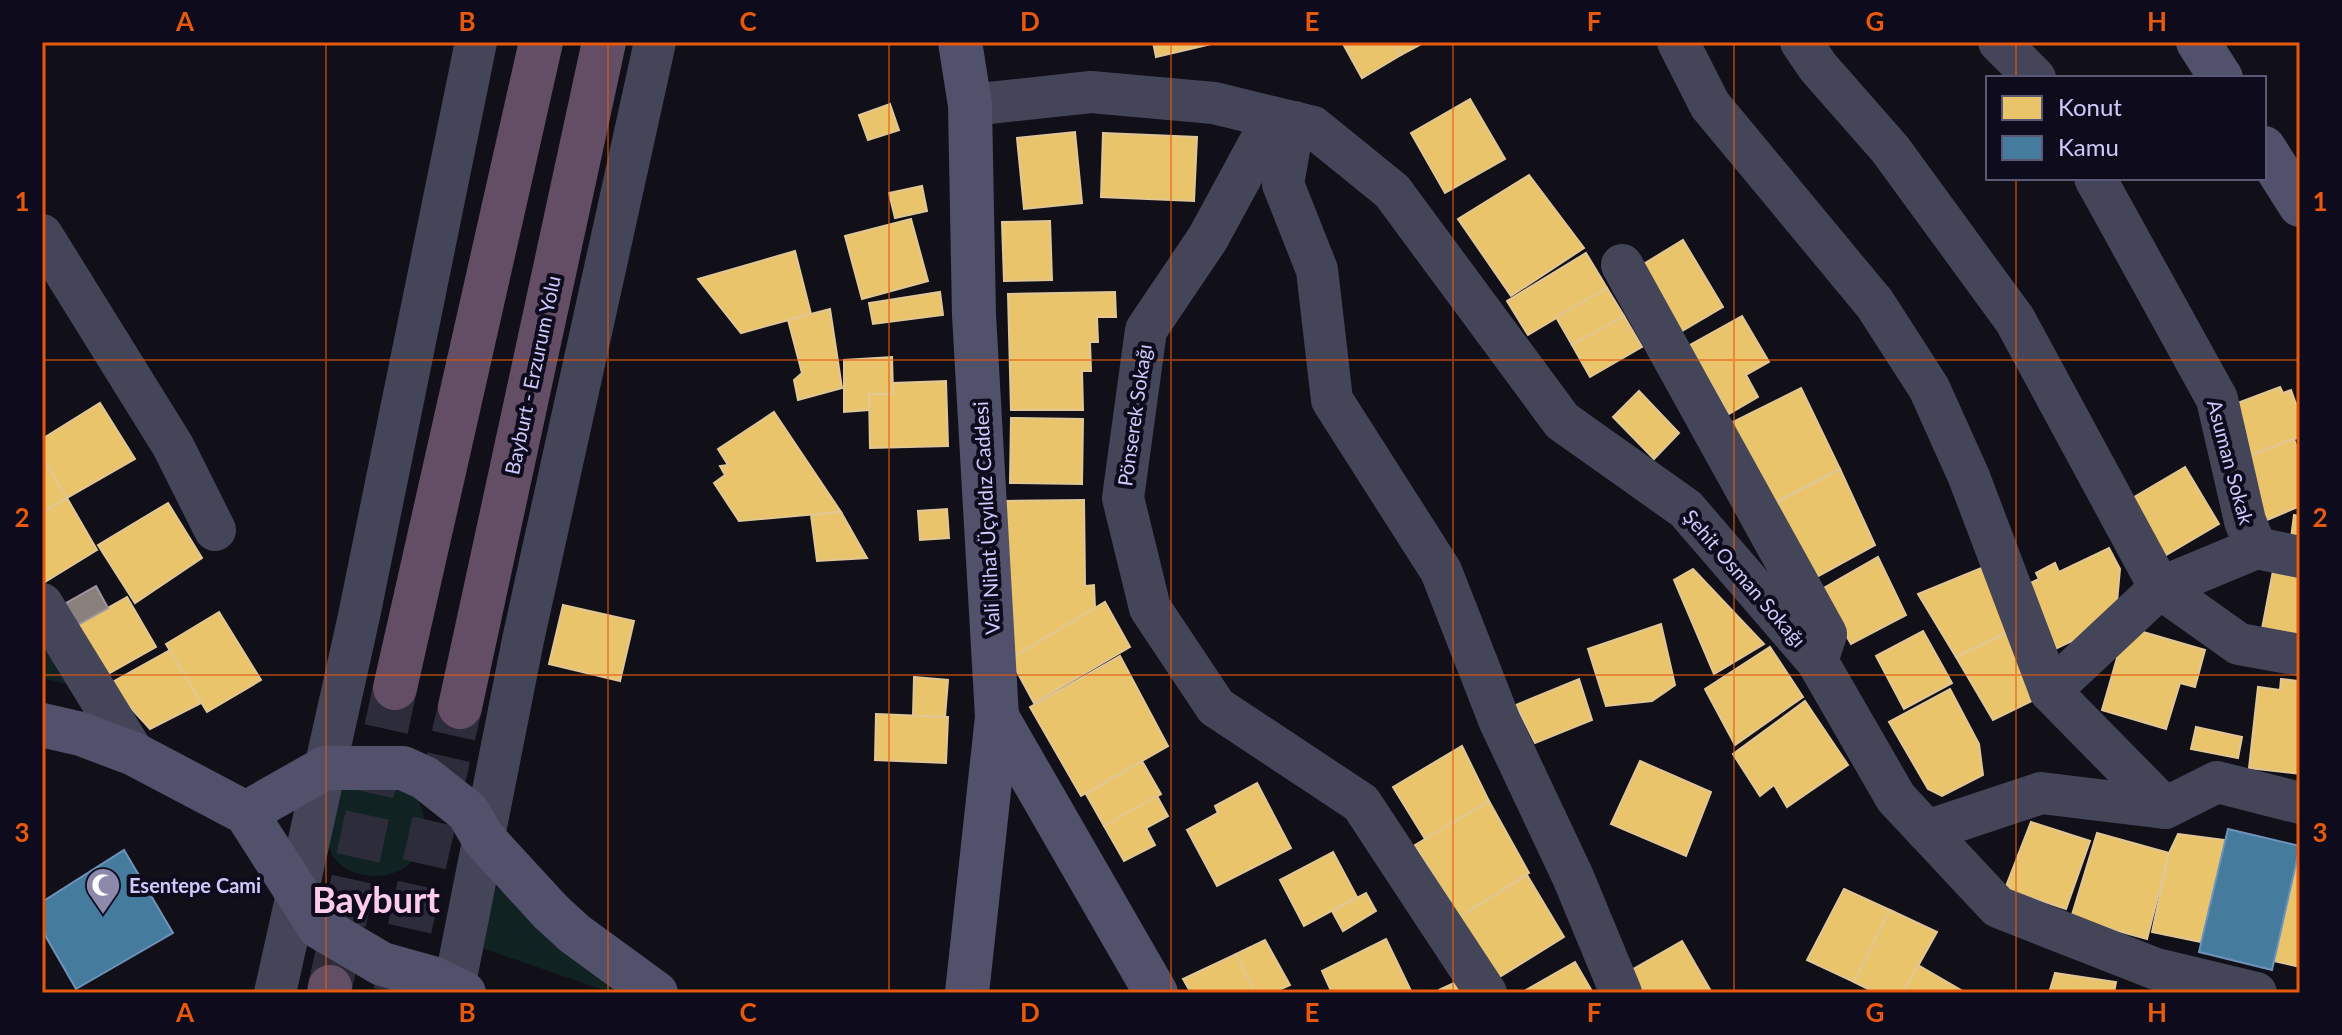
<svg xmlns="http://www.w3.org/2000/svg" width="2342" height="1035" viewBox="0 0 2342 1035" font-family="Lato,sans-serif">
<style>
.green{fill:#102322}
.homes{fill:#e9c46a;stroke:#e1c696;stroke-width:2}
.public{fill:#457b9d;stroke:#6e93ba;stroke-width:2}
.industry{fill:#8a817c;stroke:#9e97a3;stroke-width:2}
.lines{fill:none;stroke-linecap:round;stroke-linejoin:round}
.highway-tunnel{stroke:#2d2c3a;stroke-width:44;stroke-dasharray:44 22;stroke-linecap:butt}
.street{stroke:#454559;stroke-width:42}
.secondary{stroke:#52516c;stroke-width:44}
.highway{stroke:#634e65;stroke-width:44}
.grid{fill:none;stroke:#e8590c;stroke-width:2;stroke-opacity:0.55}
.labels{text-anchor:middle;dominant-baseline:central;stroke-width:8;stroke-linejoin:round;paint-order:stroke}
.street-label{font-size:20px;fill:#cecafd;stroke:#0e0c1c}
.poi-label{font-size:20px;font-weight:bold;fill:#cecafd;stroke:#0e0c1c;text-anchor:start}
.town-label{font-size:36px;font-weight:bold;fill:#fdcced;stroke:#0e0c1c}
.neatline{fill:none;stroke:#e8590c;stroke-width:3}
.grid-label{font-size:26px;text-anchor:middle;font-weight:bold;fill:#e8590c}
</style>
<rect width="100%" height="100%" fill="#111018"/>
<!-- green -->
<g class="green">
<path d="M42 644 67 684 42 678Z"/>
<path d="M364 779C377 783 400 785 411 793 431 810 427 843 412 861 389 887 332 878 328 842 327 835 331 825 332 818 337 793 340 788 364 779Z"/>
<path d="M496 887 641 993H612L479 947Z"/>
</g>
<!-- homes -->
<g class="homes">
<path d="M1153 42H1215L1216 43 1156 57Z"/>
<path d="M1342 42H1393L1401 55 1362 78Z"/>
<path d="M1393 42H1425L1401 55Z"/>
<path d="M1470 99 1505 159 1445 193 1411 133Z"/>
<path d="M890 104 899 130 868 140 859 115Z"/>
<path d="M1075 132 1082 203 1024 209 1017 138Z"/>
<path d="M1103 133 1197 137 1194 201 1101 197Z"/>
<path d="M1529 175 1584 248 1511 296 1458 219Z"/>
<path d="M922 186 927 211 895 218 889 193Z"/>
<path d="M911 219 928 281 862 299 845 236Z"/>
<path d="M1050 221 1052 280 1004 281 1002 222Z"/>
<path d="M1683 240 1723 307 1672 337 1632 271Z"/>
<path d="M795 251 811 314 741 333 698 279Z"/>
<path d="M1586 253 1607 288 1528 335 1507 301Z"/>
<path d="M1607 288 1624 316 1572 345 1556 317Z"/>
<path d="M940 292 943 315 873 324 869 303Z"/>
<path d="M1115 292 1116 317H1097L1098 342H1090L1091 371H1082L1083 410H1011L1008 294Z"/>
<path d="M830 309 842 388 798 400 794 380 802 373 788 320Z"/>
<path d="M1624 316 1642 347 1590 377 1572 345Z"/>
<path d="M1742 316 1769 362 1746 375 1758 397 1729 414 1709 379 1681 350Z"/>
<path d="M892 357 893 394H869V410L844 412V360Z"/>
<path d="M946 381 948 446 870 448 869 394H893V383Z"/>
<path d="M2280 387 2283 393 2291 390 2296 404 2300 403V437L2243 458 2224 408Z"/>
<path d="M1801 388 1840 469 1766 507 1725 426Z"/>
<path d="M1639 391 1679 433 1654 459 1613 417Z"/>
<path d="M100 403 135 459 67 498 42 457V439Z"/>
<path d="M774 412 841 512 739 521 714 483 725 475 720 466 728 465 718 449Z"/>
<path d="M1011 418 1083 419 1082 484 1010 483Z"/>
<path d="M2294 439 2300 457V506L2265 521 2243 458Z"/>
<path d="M42 457 67 498 42 513Z"/>
<path d="M2185 467 2219 524 2163 557 2129 500Z"/>
<path d="M1840 469 1875 545 1815 578 1772 505Z"/>
<path d="M67 498 97 550 45 582 42 578V513Z"/>
<path d="M1084 500 1085 586 1094 585 1095 608 1010 659 1005 501Z"/>
<path d="M168 503 202 558 135 603 98 545Z"/>
<path d="M947 509 949 538 920 540 918 511Z"/>
<path d="M841 512 867 558 817 561 811 515Z"/>
<path d="M2294 515 2300 516V547L2290 546Z"/>
<path d="M2109 548 2120 569 2117 602 2085 635 2051 651 2021 587 2039 579 2036 573 2055 563 2059 572Z"/>
<path d="M1878 557 1906 615 1851 644 1820 590Z"/>
<path d="M1991 564 2015 629 1956 657 1918 594Z"/>
<path d="M1693 569 1764 644 1714 674 1674 580Z"/>
<path d="M2273 571 2300 576V642L2261 634Z"/>
<path d="M127 597 156 647 101 678 72 628Z"/>
<path d="M1105 602 1130 647 1034 703 1010 659Z"/>
<path d="M563 605 634 621 620 681 549 664Z"/>
<path d="M219 612 261 680 207 712 166 644Z"/>
<path d="M1661 624 1675 685 1652 701 1606 706 1588 649Z"/>
<path d="M2126 627 2205 650 2195 687 2180 683 2166 729 2102 710Z"/>
<path d="M1923 631 1952 683 1904 709 1876 656Z"/>
<path d="M2010 631 2034 700 1993 720 1956 657Z"/>
<path d="M1770 647 1803 697 1735 745 1705 689Z"/>
<path d="M170 650 201 703 150 729 109 684Z"/>
<path d="M1120 656 1168 746 1081 796 1030 707Z"/>
<path d="M914 677 948 680 945 717 913 716Z"/>
<path d="M1579 679 1592 720 1535 743 1516 705Z"/>
<path d="M2281 679 2297 681V694H2300V774L2249 768 2258 687 2280 690Z"/>
<path d="M1950 689 1979 744 1983 775 1942 796 1928 789 1889 722Z"/>
<path d="M1805 701 1848 765 1787 807 1774 785 1760 796 1733 754Z"/>
<path d="M876 714 948 717 946 763 875 760Z"/>
<path d="M2196 727 2242 737 2238 758 2191 749Z"/>
<path d="M1462 746 1489 801 1425 839 1393 787Z"/>
<path d="M1142 761 1161 794 1104 826 1086 794Z"/>
<path d="M1640 761 1711 792 1686 856 1611 824Z"/>
<path d="M1257 783 1291 848 1217 886 1187 830 1218 813 1215 806Z"/>
<path d="M1157 796 1168 816 1146 828 1155 845 1124 861 1104 826Z"/>
<path d="M1489 801 1529 873 1459 917 1415 845Z"/>
<path d="M2031 822 2090 841 2066 909 2005 889Z"/>
<path d="M2097 833 2169 853 2147 939 2071 918Z"/>
<path d="M2178 834 2225 840 2201 942 2152 932 2169 853Z"/>
<path d="M2300 850V967L2274 961Z"/>
<path d="M1333 852 1357 897 1304 926 1280 880Z"/>
<path d="M1527 875 1564 937 1496 979 1459 917Z"/>
<path d="M1844 889 1890 910 1854 982 1807 960Z"/>
<path d="M1366 893 1376 911 1343 931 1332 911Z"/>
<path d="M1890 910 1937 932 1903 993H1876L1854 982Z"/>
<path d="M1386 939 1412 993H1332L1322 971Z"/>
<path d="M1265 940 1290 985 1272 993H1255L1236 954Z"/>
<path d="M1682 941 1712 993H1632L1623 975Z"/>
<path d="M1236 954 1255 993H1191L1183 979Z"/>
<path d="M1575 962 1593 993H1521Z"/>
<path d="M1918 965 1966 993H1903Z"/>
<path d="M2055 973 2116 982 2114 993H2049Z"/>
<path d="M1454 983 1461 993H1439V990Z"/>
</g>
<!-- public -->
<g class="public">
<path d="M2228 829 2300 846 2272 970 2199 952Z"/>
<path d="M124 850 173 933 76 989 42 930V902Z"/>
</g>
<!-- industry -->
<path class="industry" d="M96 586 108 608 72 628 61 606Z"/>
<g class="lines">
<!-- highway-tunnel -->
<g class="highway-tunnel">
<path d="M330 987 395 688"/>
<path d="M395 993 460 707"/>
</g>
<!-- street -->
<g class="street">
<path d="M1678 42 1710 105 1875 304 1929 388 1969 477 2050 691"/>
<path d="M1801 42 1818 67 1890 149 2015 320 2160 588 2239 644 2300 655"/>
<path d="M1999 42 2035 78"/>
<path d="M970 105 1091 92 1214 103 1313 127 1392 191 1562 421 1686 509 1817 661 1896 798 1998 907 2156 969 2256 993"/>
<path d="M1273 118 1208 238 1146 330 1123 498 1150 608 1216 707 1361 803 1486 993"/>
<path d="M1294 122 1283 184 1317 270 1332 400 1441 571 1500 722 1573 877 1621 993"/>
<path d="M2095 178 2217 399 2245 521 2256 548 2160 588 2050 691 2165 808"/>
<path d="M42 235 173 446 215 530"/>
<path d="M1622 265 1826 634 1817 661"/>
<path d="M2256 548 2300 557"/>
<path d="M42 604 134 754"/>
<path d="M1927 831 2041 793 2165 808 2217 782 2300 803"/>
<path d="M275 993 359 616 476 42"/>
<path d="M453 993 523 640 655 42"/>
</g>
<!-- secondary -->
<g class="secondary">
<path d="M960 42 970 105 974 315 997 717 967 993"/>
<path d="M2198 42 2221 78"/>
<path d="M2264 148 2300 205"/>
<path d="M997 717 1156 993"/>
<path d="M42 725 81 734 134 754 246 813 319 927 382 964 432 978 464 993"/>
<path d="M246 813 325 768H403L425 778 468 812 483 838 551 912 575 934 656 993"/>
</g>
<!-- highway -->
<g class="highway">
<path d="M395 688 541 42"/>
<path d="M460 707 604 42"/>
<path d="M329 993 330 987"/>
</g>
</g>
<!-- grid -->
<path class="grid" d="M326 42V993M608 42V993M889 42V993M1171 42V993M1453 42V993M1734 42V993M2016 42V78M2016 178V993M42 360H2300M42 675H2300"/>
<!-- icons -->
<defs>
<g id="mosque-pin" transform="scale(1.8)"><path d="M0 17L-7.5 6A9.5 9.5 0 1 1 7.5 6Z" fill="#8c89ad" stroke="#0e0c1c"/><path d="M3.5-4.9A6 6 0 1 0 3.5 4.9A5 5 0 1 1 3.5-4.9Z" fill="#fff"/></g>
</defs>
<g fill-rule="evenodd">
<use href="#mosque-pin" x="103" y="885"/>
</g>
<g class="labels">
<!-- street labels -->
<g class="street-label">
<text transform="translate(532 375) rotate(-78)">Bayburt - Erzurum Yolu</text>
<text transform="translate(1134 415) rotate(-82)">Pönserek Sokağı</text>
<text transform="translate(2231 462) rotate(75)">Asuman Sokak</text>
<text transform="translate(986 518) rotate(-93)">Vali Nihat Üçyıldız Caddesi</text>
<text transform="translate(1745 578) rotate(49)">Şehit Osman Sokağı</text>
</g>
<!-- poi labels -->
<g class="poi-label">
<text x="129" y="885">Esentepe Cami</text>
</g>
<!-- town labels -->
<g class="town-label">
<text x="376" y="899">Bayburt</text>
</g>
</g>
<!-- border -->
<rect width="2342" height="1035" fill="none" stroke="#0e0c1c" stroke-width="88"/>
<!-- legend -->
<rect x="1986" y="76" width="280" height="104" fill="#0e0c1c" stroke="#5b5876" stroke-width="2"/>
<rect x="2002" y="96" width="40" height="24" fill="#e9c46a" stroke="#5b5876" stroke-width="2"/>
<text x="2058" y="116" font-size="24" fill="#cecafd">Konut</text>
<rect x="2002" y="136" width="40" height="24" fill="#457b9d" stroke="#5b5876" stroke-width="2"/>
<text x="2058" y="156" font-size="24" fill="#cecafd">Kamu</text>
<rect x="44" y="44" width="2254" height="947" class="neatline"/>
<g class="grid-label">
<text x="185" y="31">A</text>
<text x="467" y="31">B</text>
<text x="748" y="31">C</text>
<text x="1030" y="31">D</text>
<text x="1312" y="31">E</text>
<text x="1594" y="31">F</text>
<text x="1875" y="31">G</text>
<text x="2157" y="31">H</text>
<text x="22" y="211">1</text>
<text x="2320" y="211">1</text>
<text x="22" y="527">2</text>
<text x="2320" y="527">2</text>
<text x="22" y="842">3</text>
<text x="2320" y="842">3</text>
<text x="185" y="1022">A</text>
<text x="467" y="1022">B</text>
<text x="748" y="1022">C</text>
<text x="1030" y="1022">D</text>
<text x="1312" y="1022">E</text>
<text x="1594" y="1022">F</text>
<text x="1875" y="1022">G</text>
<text x="2157" y="1022">H</text>
</g>
</svg>
